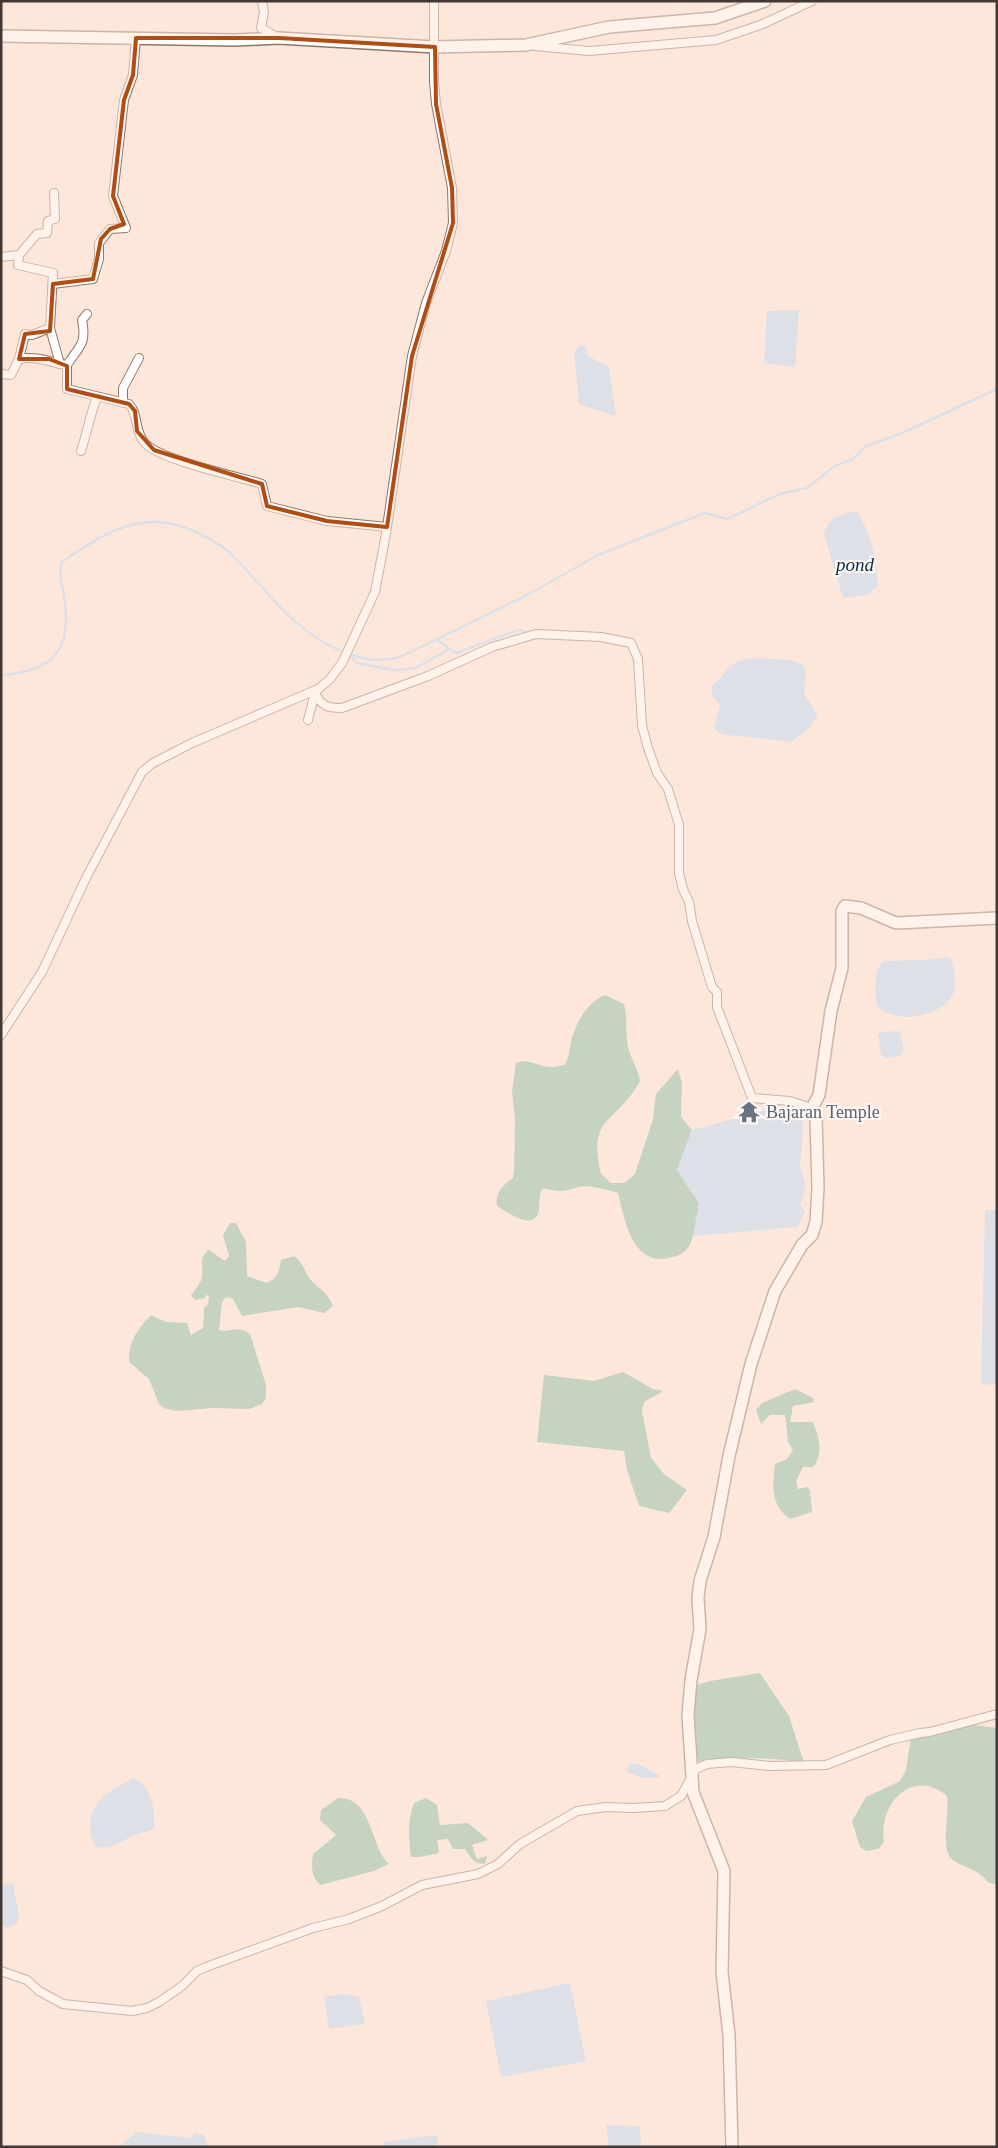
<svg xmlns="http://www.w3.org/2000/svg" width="998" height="2148" viewBox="0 0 998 2148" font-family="Georgia,serif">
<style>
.forest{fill:#84bb9f}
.water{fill:#b5d9f7}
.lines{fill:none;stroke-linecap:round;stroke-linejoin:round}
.stream{stroke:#b5d9f7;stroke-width:2.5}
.street-casing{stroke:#8f766a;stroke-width:10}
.secondary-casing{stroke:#8f766a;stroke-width:14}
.street{stroke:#fff;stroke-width:8}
.secondary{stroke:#fff;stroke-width:11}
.marked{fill:none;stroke:#af4d13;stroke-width:4;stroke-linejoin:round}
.labels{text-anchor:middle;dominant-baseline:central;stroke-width:4.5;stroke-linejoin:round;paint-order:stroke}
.worship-label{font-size:18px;fill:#5b616d;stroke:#fef8f5;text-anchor:start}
.water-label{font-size:19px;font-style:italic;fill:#0b2f47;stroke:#fef8f5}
</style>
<rect width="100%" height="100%" fill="#fde7db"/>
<!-- forest -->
<g class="forest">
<path d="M605 995 624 1004C628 1018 625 1033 628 1047 631 1059 638 1069 640 1081 618 1123 586 1115 601 1174L611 1183H624L635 1174 653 1119 656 1094 678 1069 682 1083 681 1117 692 1130 677 1170 699 1203C697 1216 696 1232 690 1244 685 1254 678 1256 668 1258 632 1266 624 1218 618 1193 607 1190 590 1184 578 1187 563 1192 559 1192 543 1188 538 1196 540 1203 539 1211 534 1232 507 1212 497 1206 495 1193 502 1186 513 1178L514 1171 515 1119 512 1091 516 1063C530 1057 539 1068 552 1067 556 1067 561 1065 565 1065 570 1056 569 1047 572 1038 578 1019 587 1003 605 995Z"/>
<path d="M230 1223H236L246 1242 247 1276 267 1283C278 1278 279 1271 281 1260L294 1256C305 1265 303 1269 310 1279 320 1291 326 1289 333 1306L324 1313 298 1307 242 1316 233 1299 226 1297 222 1302 219 1330C231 1333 239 1324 250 1334L266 1385V1398L262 1404 249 1409 213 1408 177 1411 164 1408 159 1404 149 1379 129 1362C128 1343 137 1329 151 1315L166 1322 187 1323 191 1335 203 1328 204 1308 208 1304 209 1296 206 1295 205 1298 195 1300 191 1295C195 1290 201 1283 202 1277 204 1265 198 1258 209 1250L225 1261 229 1256 223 1235Z"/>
<path d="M623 1372 653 1389 663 1391 644 1402 642 1411 651 1458 664 1474 687 1490 669 1513 639 1506 627 1470 624 1451 537 1442 544 1375 594 1381Z"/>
<path d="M795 1389 813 1398 814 1402 793 1406 790 1422H813C819 1438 824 1452 813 1467H803L796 1481 798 1489 807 1487 810 1490 812 1512 790 1519C770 1504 772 1486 775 1464L787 1459 793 1450 788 1442 785 1415H770L761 1424 756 1410 762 1403Z"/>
<path d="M760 1673 789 1716 804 1763C770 1756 734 1758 699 1762 689 1736 692 1713 696 1685L710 1681Z"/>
<path d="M973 1725 997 1728V1884L989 1883C975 1867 968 1870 953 1860 939 1851 950 1813 947 1796 912 1767 878 1804 884 1842L878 1849 866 1851 860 1847 852 1821 866 1797 900 1781 906 1770 911 1737Z"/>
<path d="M338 1798C373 1797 369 1845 389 1864L374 1871 320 1885C311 1876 311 1866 313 1854L336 1835 320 1820 321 1810Z"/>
<path d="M426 1798 437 1805 440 1825 468 1823 488 1840 472 1845 477 1859 487 1856 485 1864C474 1864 471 1858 465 1849H453L448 1839 437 1840 439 1853 420 1857H411C409 1839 407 1821 414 1803Z"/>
</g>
<!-- water -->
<g class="water">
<path d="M799 310 795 367 764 363 767 311Z"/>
<path d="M585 345 588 356 609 367 616 416 579 404 574 352 579 346Z"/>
<path d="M856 511C872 533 876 560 878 586L867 595 843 598 824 534C829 517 839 515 856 511Z"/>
<path d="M759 658 790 660 803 665 806 673 804 694 818 715 807 730 791 742 728 735 719 733 714 728 720 705 712 695V686C733 667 727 660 759 658Z"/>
<path d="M947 957 951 958C953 967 957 980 955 989 947 1017 895 1027 877 1005 875 993 873 969 884 961L924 960Z"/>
<path d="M900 1031 904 1049 901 1056 886 1058 881 1055 878 1035 882 1032Z"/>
<path d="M779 1106 804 1118 800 1165 806 1186 800 1205 805 1211 798 1227 693 1236 699 1203 677 1170 692 1130Z"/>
<path d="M985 1210H997V1384L981 1385Z"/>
<path d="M629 1763 643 1766 659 1775V1778H642L627 1772Z"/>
<path d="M133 1778C153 1787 155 1811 154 1829 148 1832 143 1832 138 1834 122 1839 115 1850 97 1847 86 1835 89 1812 100 1800 108 1791 123 1784 133 1778Z"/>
<path d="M13 1884 19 1917 18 1922 8 1928 1 1925V1885Z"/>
<path d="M570 1983 586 2061 501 2077 486 2001Z"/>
<path d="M345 1994 359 1997 365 2024 329 2029 324 1996Z"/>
<path d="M606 2125 640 2126 641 2147H609Z"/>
<path d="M136 2132 189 2138 195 2133 204 2135 208 2147H119Z"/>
<path d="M437 2135 438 2147H384L383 2142Z"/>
</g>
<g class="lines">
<!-- stream -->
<g class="stream">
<path d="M437 640 456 653 518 630 529 633"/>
<path d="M351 655 356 663 394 670 416 668 449 649"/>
<path d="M1 675C55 671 73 649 64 596 62 584 58 575 62 562 106 531 148 506 200 534 213 540 227 549 237 560 271 595 294 631 341 651 362 659 378 663 400 657L529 594 598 555 705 513 727 519 780 494 807 488 835 466 853 459 866 446 900 434 997 389"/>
</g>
<!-- street casing -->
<g class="street-casing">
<g id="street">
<path d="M262 1 264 12 261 28 277 37"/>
<path d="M535 46 589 51 716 40 763 24 812 1"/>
<path d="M19 255 37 234 47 233 48 221 55 219 54 193"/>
<path d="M1 257 19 255 18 265 53 273 50 328 60 364 67 365V389L129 404C139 415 134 430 144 442 158 460 237 476 262 484L267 506 327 521 387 527"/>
<path d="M53 284 93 279 99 259V243L110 229 126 228 113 196 124 100 133 75 136 38"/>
<path d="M19 359C33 356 46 360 60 364"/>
<path d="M67 365C79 346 87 345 82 320L87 314"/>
<path d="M1 374 11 375 19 359 25 334 32 335 50 328"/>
<path d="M123 403V388L139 358"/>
<path d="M81 451C87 433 90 415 97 397"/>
<path d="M315 692C320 706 328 708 342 708L428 676 492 647 536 634 601 637 631 643 638 659 642 726 648 748 657 773 668 789 679 825V873L683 889 689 902 692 921 712 987 717 992V1007L752 1098 790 1101 812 1108"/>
<path d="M308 720 315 692 330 679 342 663 375 592 386 534 412 356 426 303 446 251 453 223 452 188 436 104 434 82V1"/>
<path d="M1 1035 42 972 86 878 142 772 153 763 192 743 318 689"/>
<path d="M1 1971 27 1980 39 1991 63 2004 132 2011 147 2008 159 2002 182 1986 197 1971 206 1967 313 1928 349 1919 382 1906 422 1885 478 1874 498 1864 520 1844 577 1811 606 1807 633 1808 665 1806 681 1796 696 1769 707 1764 731 1762 770 1766 826 1765 890 1740 920 1733 930 1732 997 1714"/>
</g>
</g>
<!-- secondary casing -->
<g class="secondary-casing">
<g id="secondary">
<path d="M1 36 235 40 279 38 435 47 526 45 609 27 715 18 765 1"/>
<path d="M732 2147 729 2035 722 1972 724 1871 693 1792 688 1715 691 1680 700 1629 698 1598 700 1581 714 1537 729 1456 751 1364 775 1291 802 1245 812 1235 816 1222 818 1188 816 1118 812 1108 819 1095 831 1011 842 968V911L845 906 861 908 896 923 997 918"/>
</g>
</g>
<!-- street -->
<use href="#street" class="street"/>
<!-- secondary -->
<use href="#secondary" class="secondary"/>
</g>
<!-- marked area -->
<path d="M0 0H998V2148H0ZM136 38H279L435 47 436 104 452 188 453 223 412 356 387 527 327 521 267 506 262 484 154 450 137 431 135 411 129 404 67 389V366L49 359H19L25 334 50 331 53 284 93 279 101 239 110 229 124 224 113 196 124 100 133 75Z" fill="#fde7db" fill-opacity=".55" fill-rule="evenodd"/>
<path class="marked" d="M136 38H279L435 47 436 104 452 188 453 223 412 356 387 527 327 521 267 506 262 484 154 450 137 431 135 411 129 404 67 389V366L49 359H19L25 334 50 331 53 284 93 279 101 239 110 229 124 224 113 196 124 100 133 75Z"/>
<!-- icons -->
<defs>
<g id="temple-bare" transform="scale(1.725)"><path d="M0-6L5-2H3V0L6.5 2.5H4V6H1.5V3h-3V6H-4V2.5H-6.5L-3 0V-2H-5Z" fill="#6b7280" stroke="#fef8f5" stroke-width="2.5" paint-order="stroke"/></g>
</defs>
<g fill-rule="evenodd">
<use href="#temple-bare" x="749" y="1112"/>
</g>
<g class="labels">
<!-- worship labels -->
<g class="worship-label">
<text x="766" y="1112">Bajaran Temple</text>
</g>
<!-- water labels -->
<g class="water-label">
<text x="855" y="564">pond</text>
</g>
</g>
<!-- border -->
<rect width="998" height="2148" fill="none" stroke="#433833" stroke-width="5"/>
</svg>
